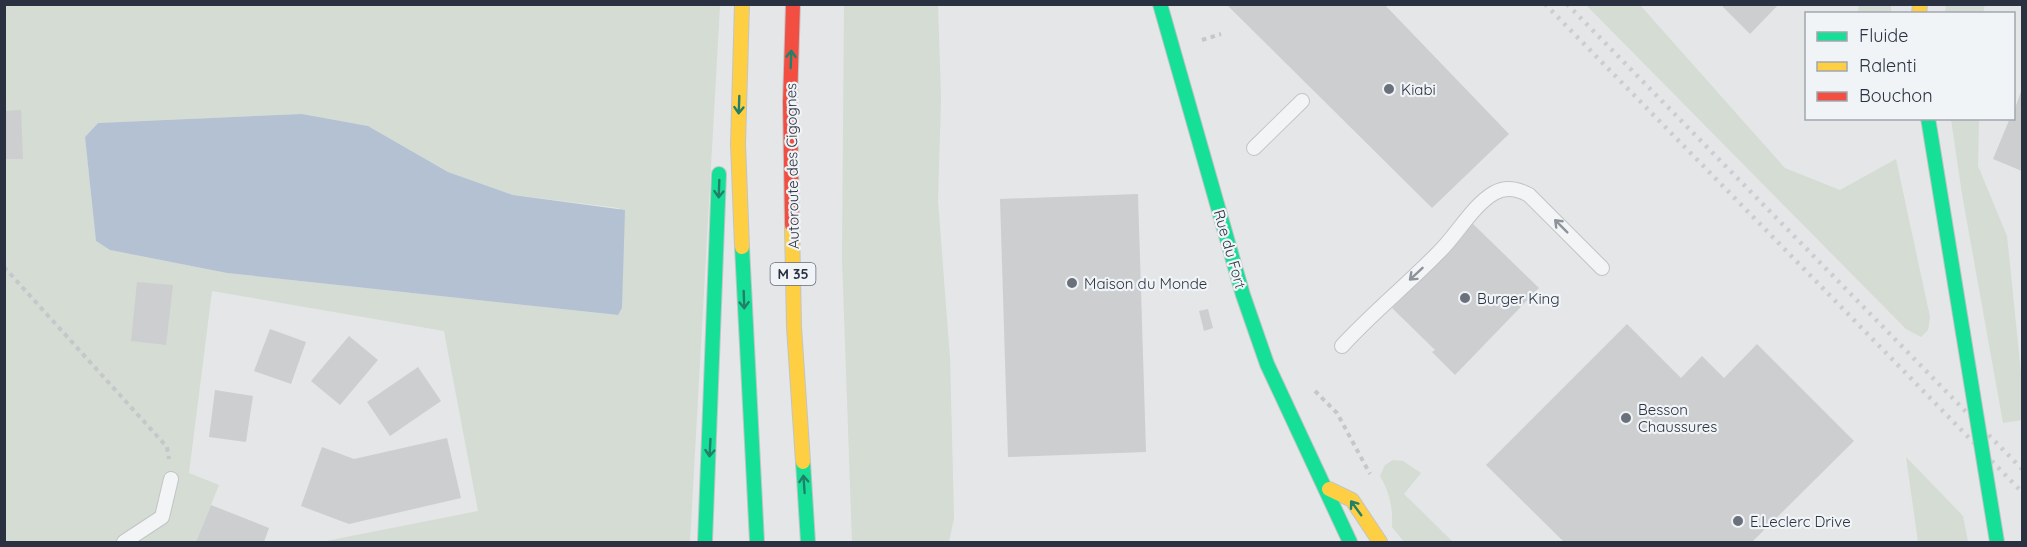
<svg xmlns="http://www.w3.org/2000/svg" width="2027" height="547" viewBox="0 0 2027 547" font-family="Quicksand,sans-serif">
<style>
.green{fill:#d4dcd4;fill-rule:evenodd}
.water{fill:#b3c1d2}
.building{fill:#ccced0}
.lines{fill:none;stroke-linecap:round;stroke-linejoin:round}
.lane-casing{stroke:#c2c4c6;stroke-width:16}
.fast-casing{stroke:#c2c4c6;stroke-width:16}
.slow-casing{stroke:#c2c4c6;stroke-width:16}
.jam-casing{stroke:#c2c4c6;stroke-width:16}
.path{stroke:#c5c7cb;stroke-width:4;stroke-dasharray:4.5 4.5;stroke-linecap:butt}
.lane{stroke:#f2f4f5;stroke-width:14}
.fast{stroke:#16e098;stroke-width:14}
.slow{stroke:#ffcf43;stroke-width:14}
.jam{stroke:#f24e42;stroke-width:14}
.rail{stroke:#cccdd0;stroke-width:4.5;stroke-dasharray:3 6;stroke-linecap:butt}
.fast-bridge-casing{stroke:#c2c4c6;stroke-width:16;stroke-linecap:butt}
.fast-bridge{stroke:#16e098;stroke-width:14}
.oneway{stroke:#218068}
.oneway2{stroke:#8e939b}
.poi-dot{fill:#6b717b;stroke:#f1f4f7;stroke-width:2}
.labels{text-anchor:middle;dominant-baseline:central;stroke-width:4.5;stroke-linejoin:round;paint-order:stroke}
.shield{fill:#f1f4f7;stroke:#666c78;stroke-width:1.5}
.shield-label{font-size:14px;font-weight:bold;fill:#2a3241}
.poi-label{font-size:15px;fill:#2a3241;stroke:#f1f4f7;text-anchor:start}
.street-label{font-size:15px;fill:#2a3241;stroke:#f1f4f7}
</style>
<rect width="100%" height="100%" fill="#e4e6e8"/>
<!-- green -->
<g class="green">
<path d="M4 5H720L690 542H321L478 511 444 331 212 291 189 473 219 485 196 542H5ZM302 114 368 126 448 172 513 195 619 208 622 308 617 315 227 273 110 250 96 241 85 137 98 123Z"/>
<path d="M844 5H938L941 98 938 201 950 358 954 518 949 542H852L842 259Z"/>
<path d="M1586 5H1640L1785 168 1840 190 1896 159 1930 317 1928 330 1921 337 1906 329Z"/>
<path d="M1859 5H1891V13H1858Z"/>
<path d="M1946 5V4L1985 5 1983 13H1945Z"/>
<path d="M1951 119H1979L1978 166 2007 236 2022 382V420L2003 423 1962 194Z"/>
<path d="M1906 457 1963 516 1968 542H1918Z"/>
<path d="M1393 460 1403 461 1421 473 1404 494 1453 542H1404L1392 527C1393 508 1390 493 1380 476L1385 465Z"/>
</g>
<!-- water -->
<path class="water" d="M302 114 368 126 448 172 513 195 625 210 622 308 618 315 227 273 110 250 96 241 85 137 98 123Z"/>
<!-- building -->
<g class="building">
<path d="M1226 4H1384L1509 134 1432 208Z"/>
<path d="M1720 4H1779L1750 34Z"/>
<path d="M2022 89V171L1993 159 2010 118H2014V111Z"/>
<path d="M21 110 23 159H4V111Z"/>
<path d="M1138 194 1146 452 1008 457 1000 199Z"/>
<path d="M1472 223 1539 288 1455 375 1432 352 1435 350 1392 308Z"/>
<path d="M137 282 173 285 166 345 131 341Z"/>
<path d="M1208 309 1213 328 1204 331 1199 311Z"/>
<path d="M1627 324 1681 378 1702 356 1724 378 1757 344 1854 441 1752 542H1564L1486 465Z"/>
<path d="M270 329 306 342 291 384 254 371Z"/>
<path d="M349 336 378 360 340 405 311 381Z"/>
<path d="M418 367 441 401 390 436 367 402Z"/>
<path d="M215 390 253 396 246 442 209 437Z"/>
<path d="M447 438 461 498 349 524 301 506 322 447 354 459Z"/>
<path d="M211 505 269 528 264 542H196Z"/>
</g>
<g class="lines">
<!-- lane casing -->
<g class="lane-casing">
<g id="lane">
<path d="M1254 148 1302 101"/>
<path d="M1342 346C1372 313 1407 285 1438 253 1457 235 1472 206 1494 193 1506 186 1518 189 1529 195L1602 268"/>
<path d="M124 542 162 517 171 479"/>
</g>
</g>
<!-- fast casing -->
<g class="fast-casing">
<g id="fast">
<path d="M1160 4 1243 295 1267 364 1350 542"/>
<path d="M1928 118 1963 333"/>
<path d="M742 247 757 542"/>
<path d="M803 462 808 542"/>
<path d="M705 542 719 174"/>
</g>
</g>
<!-- slow casing -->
<g class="slow-casing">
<g id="slow">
<path d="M1919 14 1920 4"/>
<path d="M792 225 794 327 803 462"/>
<path d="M742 247 738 144 742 4"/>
<path d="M1329 489 1352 500 1380 542"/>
</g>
</g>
<!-- jam casing -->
<g class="jam-casing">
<path id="jam" d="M792 225 790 102 793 4"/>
</g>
<!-- path -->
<g class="path">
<path d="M1202 40 1221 34"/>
<path d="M4 267 167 447 169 459"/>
<path d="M1315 391 1337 413 1370 474"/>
</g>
<!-- lane -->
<use href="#lane" class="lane"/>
<!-- fast -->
<use href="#fast" class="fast"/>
<!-- slow -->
<use href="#slow" class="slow"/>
<!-- jam -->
<use href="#jam" class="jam"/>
<!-- rail -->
<g class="rail">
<path d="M1545 4 2022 492"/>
<path d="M1567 4 2022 469"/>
</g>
<!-- fast-bridge casing -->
<g class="fast-bridge-casing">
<path id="fast-bridge" d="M1963 333 1997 542"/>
</g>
<!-- fast-bridge -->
<use href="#fast-bridge" class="fast-bridge"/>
</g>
<!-- one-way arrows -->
<defs><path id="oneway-shaft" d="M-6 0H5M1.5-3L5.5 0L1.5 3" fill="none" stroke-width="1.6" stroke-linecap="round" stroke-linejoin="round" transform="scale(1.5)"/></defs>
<g class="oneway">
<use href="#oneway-shaft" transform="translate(791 59) rotate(-88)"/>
<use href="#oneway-shaft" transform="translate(739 105) rotate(92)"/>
<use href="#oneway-shaft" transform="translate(719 189) rotate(92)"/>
<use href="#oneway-shaft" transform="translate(744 300) rotate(88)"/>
<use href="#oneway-shaft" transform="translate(710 448) rotate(93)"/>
<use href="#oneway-shaft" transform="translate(804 484) rotate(-94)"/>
<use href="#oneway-shaft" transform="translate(1356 508) rotate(-126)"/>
</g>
<g class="oneway2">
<use href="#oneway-shaft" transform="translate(1561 226) rotate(-135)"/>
<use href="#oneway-shaft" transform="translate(1416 274) rotate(137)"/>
</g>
<!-- markers -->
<g class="poi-dot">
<circle cx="1389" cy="89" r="6"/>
<circle cx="1072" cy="283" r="6"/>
<circle cx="1465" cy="298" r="6"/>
<circle cx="1626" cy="418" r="6"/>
<circle cx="1738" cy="521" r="6"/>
</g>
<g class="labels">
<!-- shield labels -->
<rect class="shield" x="770.5" y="263" width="45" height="22" rx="4.5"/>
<g class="shield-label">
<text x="793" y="274">M 35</text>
</g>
<!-- poi labels -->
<g class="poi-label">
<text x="1401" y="89">Kiabi</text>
<text x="1084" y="283">Maison du Monde</text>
<text x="1477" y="298">Burger King</text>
<text x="1638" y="409">Besson<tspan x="1638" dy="17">Chaussures</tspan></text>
<text x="1750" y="521">E.Leclerc Drive</text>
</g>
<!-- street labels -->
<g class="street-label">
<text transform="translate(792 166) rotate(-91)">Autoroute des Cigognes</text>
<text transform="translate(1230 249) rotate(74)">Rue du Fort</text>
</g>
</g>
<!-- border -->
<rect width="2027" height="547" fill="none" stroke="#2a3241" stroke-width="12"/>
<!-- legend -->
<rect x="1805" y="12" width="210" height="108" fill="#f1f4f7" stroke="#a1a6ae" stroke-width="1.5"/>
<rect x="1817" y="32" width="30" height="9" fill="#16e098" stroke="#a1a6ae" stroke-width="1.5"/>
<text x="1859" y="42" font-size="18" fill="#2a3241">Fluide</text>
<rect x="1817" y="62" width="30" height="9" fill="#ffcf43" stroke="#a1a6ae" stroke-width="1.5"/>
<text x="1859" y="72" font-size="18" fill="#2a3241">Ralenti</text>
<rect x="1817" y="92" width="30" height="9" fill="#f24e42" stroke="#a1a6ae" stroke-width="1.5"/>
<text x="1859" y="102" font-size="18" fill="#2a3241">Bouchon</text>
</svg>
